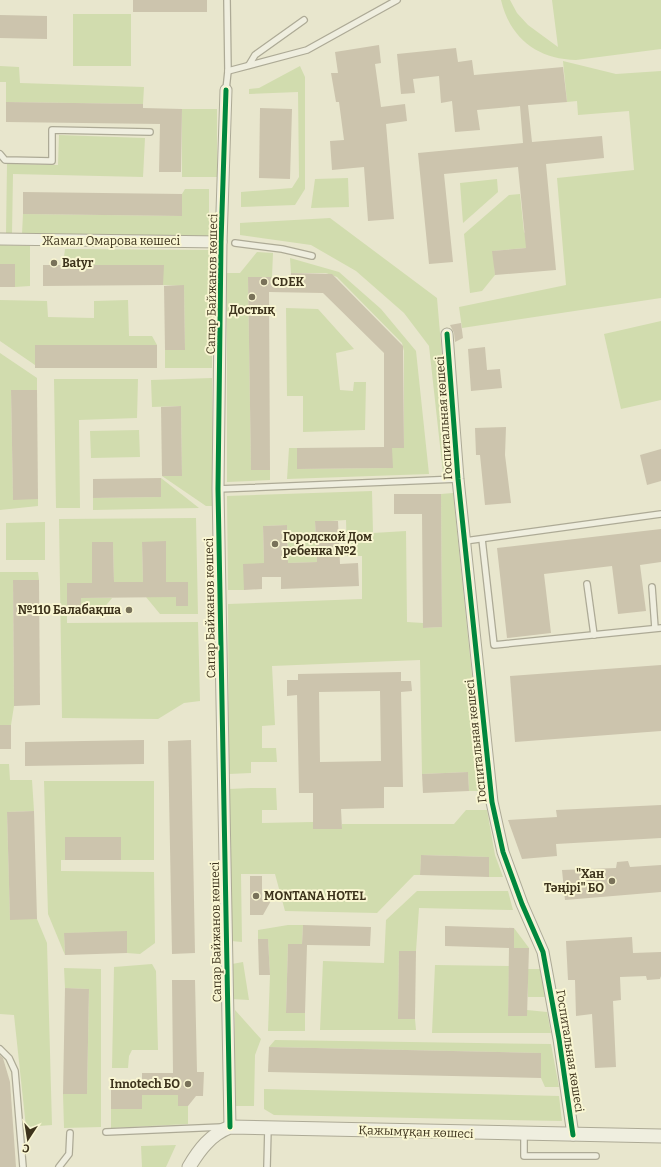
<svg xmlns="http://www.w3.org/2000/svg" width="661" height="1167" viewBox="0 0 661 1167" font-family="Bitter,serif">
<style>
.green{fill:#d1dcae}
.building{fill:#ccc4ad;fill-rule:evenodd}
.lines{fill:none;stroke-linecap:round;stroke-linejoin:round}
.service-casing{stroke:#adaa96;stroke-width:8}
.minor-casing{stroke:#adaa96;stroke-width:13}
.tertiary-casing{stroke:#adaa96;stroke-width:15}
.service{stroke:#efeedf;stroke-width:5.5}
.minor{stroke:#efeedf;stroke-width:11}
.tertiary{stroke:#efeedf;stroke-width:13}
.cycleway-casing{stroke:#f9f6d2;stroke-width:8}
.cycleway{stroke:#00873e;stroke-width:5}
.poi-dot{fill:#79725a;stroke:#f9f6d2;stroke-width:1.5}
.labels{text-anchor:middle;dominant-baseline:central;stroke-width:4;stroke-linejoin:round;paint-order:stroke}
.street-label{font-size:12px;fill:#3d331c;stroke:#f9f6d2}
.poi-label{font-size:12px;font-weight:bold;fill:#3d331c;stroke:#f9f6d2;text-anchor:start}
</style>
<rect width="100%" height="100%" fill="#e8e6cd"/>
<!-- green -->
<g class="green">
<path d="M501 0H510L517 13 528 25 558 47 552 0H661V49L576 60C537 59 510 38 501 0Z"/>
<rect x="73" y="14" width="58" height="52"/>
<path d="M563 61 616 74 661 71V298L462 328 459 307 566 285 557 178 634 170 629 111 578 115 577 101 567 102Z"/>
<path d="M0 66 19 67 20 83 144 87 143 104 6 102V82H0Z"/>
<path d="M300 66 305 77V189L295 205 241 207V192L292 188 299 177 298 92 249 94V89L259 88Z"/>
<rect x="182" y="109" width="35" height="68"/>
<path d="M59 135 145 138 143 177 13 174 12 234H6L7 164 58 165Z"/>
<path d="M348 178 349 207 311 208 315 179Z"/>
<path d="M497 179 498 192 463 223 460 183Z"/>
<path d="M185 189H209V236L22 234 23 214 182 216V194Z"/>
<path d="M520 194 524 232 536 247 493 251 495 275 482 291 470 293 464 234 509 195Z"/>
<path d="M330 218 437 298 452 473H443L429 346 404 313 356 271 311 245 240 235V223Z"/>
<path d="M0 245 30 246V286L15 287V264H0Z"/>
<path d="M65 249 212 250V368H165V350L185 349 184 286 163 285V265H63Z"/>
<path d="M257 252 273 253 272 277 248 278 251 469 270 470V480L227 482V273H240Z"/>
<path d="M290 258 339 272 381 309 416 351 429 474 287 479 289 448H297V469L392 468V448H404V351L402 343 337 277 326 273H291Z"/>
<path d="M0 300 47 301 48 317 94 318V301L128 300 129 336H152L157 345H36L35 365 0 341Z"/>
<path d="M286 308 318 309 354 349 336 353 340 390 353 391 354 382H366L365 430 303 432V396H287Z"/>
<path d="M661 321V400L621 409 604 334Z"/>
<path d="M0 353 37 378V390L11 391 13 499H38V506L0 510Z"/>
<path d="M212 378V506H206L162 476H182L181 406 152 407 151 380Z"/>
<path d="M54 379H138L137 418 79 420 80 508H56Z"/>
<path d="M139 430 140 457 91 458 90 431Z"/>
<path d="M161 478 199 508 93 510V498L161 497Z"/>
<path d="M372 491 373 533 406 531 407 622 423 623V628L442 627 441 494 453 493 484 791H469L468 772 422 774 420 660 272 666 275 725 262 726V748H276L277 762H251V773L229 774 228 604 362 599V556H347L346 520 315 522 317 562 288 563 287 525 263 526 264 563 244 590H228L227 496Z"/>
<path d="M196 518 198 614H160L146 597H176V606H188V582H166L165 542H142L143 582H114L113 542H92V583H67V608H81V598H112L99 614 67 615V623L198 622 200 701 184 703 158 719 62 718 59 519Z"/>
<path d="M45 522V560H6V523Z"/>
<path d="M0 572H38L39 580 13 581 14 706 11 725H0Z"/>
<path d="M0 764H9L10 780H32L34 811 7 812 10 919H37L47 943 52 1125 26 1127 14 1015 0 1014Z"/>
<path d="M44 781H154V860H121V837H65V860H61V871L154 872 155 943 140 954 127 953V932L64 933 65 955 48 914Z"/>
<path d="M251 788H276L277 810H262V823L313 822 314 829H342V824H454L466 810H487L495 855 503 877H489V857L421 855 420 875H414L377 913 285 911 275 874H241L242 942 231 941 229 789Z"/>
<path d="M417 891H508L513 910 419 908 416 951 399 952 398 1019H415L416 1030H320L323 961 384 963 386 920Z"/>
<path d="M288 925H303L302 944H288L286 1012 305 1013V1031H268L270 975 268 939H258V930Z"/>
<path d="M514 928 529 948H514Z"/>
<path d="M243 962 249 1000 231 999 232 964Z"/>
<path d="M152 964 156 971 158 1050H132L129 1056 128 1068H112L114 967Z"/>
<path d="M435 965 509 966 508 1016H527V1010L547 1012 551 1033H432Z"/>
<path d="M64 968 101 969V1127L64 1128 63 1094H87L89 989 65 988Z"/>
<path d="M528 969H540L545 997H528Z"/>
<path d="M235 1010 261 1039 255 1055 254 1106H235Z"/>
<path d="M275 1040 551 1044 559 1087H545L541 1078V1053L269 1047Z"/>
<path d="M264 1089 559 1096 562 1121 274 1115 264 1109Z"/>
<path d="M142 1095H178V1106H188V1124L111 1128V1109H142Z"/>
<path d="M176 1145 166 1167H142L141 1146Z"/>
</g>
<!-- building -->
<g class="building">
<rect x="133" y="0" width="74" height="12"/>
<path d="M0 15 47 16V39L0 38Z"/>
<path d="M379 45 381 63 375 64 381 107 405 104 407 121 386 124 394 219 368 221 364 167 332 170 330 141 344 140 339 102H336L331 73H338L335 52Z"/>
<path d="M456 48 458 62 472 60 474 75 563 67 567 102 528 105 532 142 602 136 604 158 546 164 556 270 495 275 492 251 526 248 518 167 444 174 453 262 429 264 418 153 523 143 520 106 477 110 480 130 455 132 452 101 441 103 439 76 413 79 415 93 401 94 397 54Z"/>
<path d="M6 102 143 104V108L182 109 181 172H159L160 124 6 122Z"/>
<path d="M260 108 292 109 290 179 259 178Z"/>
<path d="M23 192 182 194V216L23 214Z"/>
<rect x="0" y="264" width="15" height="23"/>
<path d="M43 265H164L163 285 43 286Z"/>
<path d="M291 273 332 274 403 346 404 448H392L393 468 297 469V448L384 447V353L323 293 269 292 270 470H251L248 277H291Z"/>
<path d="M184 285 185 350H165L164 286Z"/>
<path d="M461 323 463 338 455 342 454 333 450 325Z"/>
<rect x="35" y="345" width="122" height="23"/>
<path d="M485 347 487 370 500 369 502 388 471 391 468 349Z"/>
<path d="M11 390H37L38 499 13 500Z"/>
<path d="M181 406 182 476H162L161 407Z"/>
<path d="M506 427 505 455 511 503 485 505 480 455H476L475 428Z"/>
<path d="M661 449V481L647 485 640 455Z"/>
<path d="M161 478V497L93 498V479Z"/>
<path d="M394 494H441L442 627 423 628 422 514H394Z"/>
<path d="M315 521H338L340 564 358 563 359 586 281 589V577H262V589L244 590 243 564 264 563 263 526 287 525 288 563 317 562Z"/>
<path d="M661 529V562L640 565 646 611 618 614 612 566 544 574 551 633 507 638 497 548Z"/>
<path d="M166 541V582H188V606H176V597L81 598V608L67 609V583H92V542H113L114 582H143L142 542Z"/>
<path d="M13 580H39L40 705 14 706Z"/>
<path d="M661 665V731L515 742 510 676Z"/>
<path d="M401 672V681H411L412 691 401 692 403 787H384V808L341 809 342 829H313V793H299L297 695 287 696V680H298V674ZM380 691 381 761 320 762 319 692Z"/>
<rect x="0" y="725" width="11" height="24"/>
<path d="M144 740V764L25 766V742Z"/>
<path d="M191 740 195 953 172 954 168 741Z"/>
<path d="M468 772 469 791 423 793 422 774Z"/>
<path d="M661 805V838L556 844 557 856 522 859 508 820 557 817 556 810Z"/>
<path d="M34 811 37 919 10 920 7 812Z"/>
<rect x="65" y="837" width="56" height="23"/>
<path d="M421 855 489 857V877L420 875Z"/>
<path d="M628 861 630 867 661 865V892L565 900 562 870 616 868 617 862Z"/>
<path d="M250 876H262V899H272L263 915H250Z"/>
<path d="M303 925 371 927 370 946 307 945 305 1013H286L288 944H302Z"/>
<path d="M445 926 514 928V948H529L527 1016H508L509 948 445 946Z"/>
<path d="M127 931V953L65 955 64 933Z"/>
<path d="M632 937 633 953 661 952V976L660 979 647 980 646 976 620 977 621 1000 613 1001 616 1067 595 1068 592 1014 576 1016 575 980H568L566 941Z"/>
<path d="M258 939H268L270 975H259Z"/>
<path d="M399 951H416L415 1019H398Z"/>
<path d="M172 980H195L197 1072H204L203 1096H196L188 1106H178V1095H142V1109H111V1086H142V1073H173Z"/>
<path d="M65 988 89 989 87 1094H63Z"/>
<path d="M269 1047 541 1053V1078L268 1072Z"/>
<path d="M0 1055 3 1058 10 1082 16 1167H0Z"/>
</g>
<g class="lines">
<!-- service casing -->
<g class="service-casing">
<g id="service">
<path d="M249 65 255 55 304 20"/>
<path d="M228 71 307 50 397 0"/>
<path d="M226 90 228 71 227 0"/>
<path d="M0 154 5 160 52 161V130L150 132"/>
<path d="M235 243 282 249 312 256"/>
<path d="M218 489 458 479"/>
<path d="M482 539 494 645 661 628"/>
<path d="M465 541 661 514"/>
<path d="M587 584 594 635"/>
<path d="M652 587 655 628"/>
<path d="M0 1049 9 1058 15 1071 23 1167"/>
<path d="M106 1132 222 1127"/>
<path d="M524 1134V1156H596"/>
<path d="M59 1167 69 1154 70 1133"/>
<path d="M267 1167 268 1128"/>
</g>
</g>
<!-- minor casing -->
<g class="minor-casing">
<g id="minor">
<path d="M226 90 221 242 218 489 230 1127"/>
<path d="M0 239 221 242"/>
<path d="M447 334 458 479 492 802 503 852 522 904 543 952 559 1039 573 1135"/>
</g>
</g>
<!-- tertiary casing -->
<g class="tertiary-casing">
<path id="tertiary" d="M189 1167C199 1150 211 1134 230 1127L661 1136"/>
</g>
<!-- service -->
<use href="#service" class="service"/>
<!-- minor -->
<use href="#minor" class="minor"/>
<!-- tertiary -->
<use href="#tertiary" class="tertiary"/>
<!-- cycleway casing -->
<g class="cycleway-casing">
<g id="cycleway">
<path d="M226 90 221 242 218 489 230 1127"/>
<path d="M447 334 458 479 492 802 503 852 522 904 543 952 559 1039 573 1135"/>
</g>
</g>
<!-- cycleway -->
<use href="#cycleway" class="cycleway"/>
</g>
<!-- markers -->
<g class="poi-dot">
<circle cx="54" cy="263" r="4"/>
<circle cx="264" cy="282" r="4"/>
<circle cx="252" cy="297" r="4"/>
<circle cx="275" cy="544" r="4"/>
<circle cx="129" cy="610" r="4"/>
<circle cx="612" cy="881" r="4"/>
<circle cx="256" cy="896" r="4"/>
<circle cx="188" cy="1084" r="4"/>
</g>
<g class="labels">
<!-- street labels -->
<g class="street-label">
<text x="111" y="241">Жамал Омарова көшесі</text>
<text transform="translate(212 284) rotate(-89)">Сапар Байжанов көшесі</text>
<text transform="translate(444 418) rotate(-94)">Госпитальная көшесі</text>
<text transform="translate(210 608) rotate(-91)">Сапар Байжанов көшесі</text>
<text transform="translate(476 741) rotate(-96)">Госпитальная көшесі</text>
<text transform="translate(216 932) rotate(-91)">Сапар Байжанов көшесі</text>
<text transform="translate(570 1051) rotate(81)">Госпитальная көшесі</text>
<text transform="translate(416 1132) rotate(2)">Қажымұқан көшесі</text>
</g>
<!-- poi labels -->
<g class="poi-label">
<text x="62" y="263">Batyr</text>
<text x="272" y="282">CDEK</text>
<text x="252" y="310" text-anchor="middle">Достық</text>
<text x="283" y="537">Городской Дом<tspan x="283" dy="14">ребенка №2</tspan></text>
<text x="121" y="610" text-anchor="end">№110 Балабақша</text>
<text x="604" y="874" text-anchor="end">"Хан<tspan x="604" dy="14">Тәңірі" БО</tspan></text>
<text x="264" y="896">MONTANA HOTEL</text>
<text x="180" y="1084" text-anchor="end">Innotech БО</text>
</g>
</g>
<!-- north arrow -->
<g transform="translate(28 1139) rotate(192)" stroke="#f9f6d2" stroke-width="3" paint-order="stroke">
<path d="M0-3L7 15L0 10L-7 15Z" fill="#3d331c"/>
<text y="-6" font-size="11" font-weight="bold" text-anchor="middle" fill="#3d331c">С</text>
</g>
</svg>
